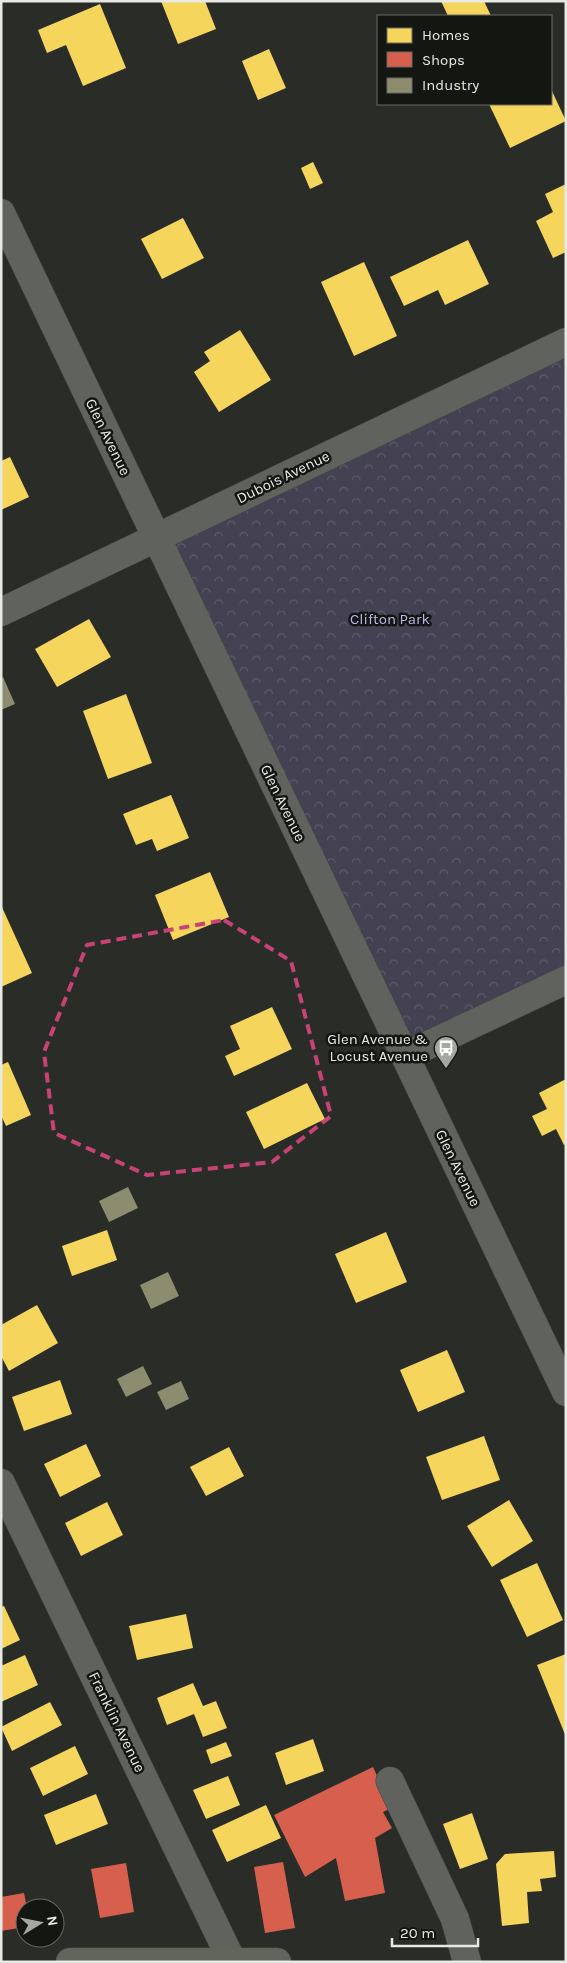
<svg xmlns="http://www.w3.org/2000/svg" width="567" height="1963" viewBox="0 0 567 1963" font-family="Karla,sans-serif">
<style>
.park{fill:url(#park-crowns)}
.homes{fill:#f6d55c}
.shops{fill:#d6604d}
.industry{fill:#8c8c6e}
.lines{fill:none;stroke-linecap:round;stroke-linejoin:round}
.minor-casing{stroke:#454743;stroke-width:29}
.major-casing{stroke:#454743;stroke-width:29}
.minor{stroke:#60625e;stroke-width:28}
.major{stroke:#61655b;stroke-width:28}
.marked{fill:none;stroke:#c94276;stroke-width:4;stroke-dasharray:10 6;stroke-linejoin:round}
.labels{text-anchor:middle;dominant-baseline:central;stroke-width:5;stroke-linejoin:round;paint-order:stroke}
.street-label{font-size:15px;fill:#e7e9e3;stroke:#141612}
.park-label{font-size:15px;fill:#bfb7f1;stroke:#141612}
.poi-label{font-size:15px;fill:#e7e9e3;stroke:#141612;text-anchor:end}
</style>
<defs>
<pattern id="park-crowns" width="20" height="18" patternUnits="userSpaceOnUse" patternTransform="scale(1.25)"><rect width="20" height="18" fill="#434152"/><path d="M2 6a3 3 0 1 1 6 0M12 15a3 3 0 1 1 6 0" fill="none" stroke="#5e5c6b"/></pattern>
</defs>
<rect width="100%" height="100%" fill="#2a2c27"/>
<!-- park -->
<path class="park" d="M566 342V980L405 1056 156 538Z"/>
<!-- homes -->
<g class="homes">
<path d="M161 1H205L216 29 178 44Z"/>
<path d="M441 1H484L491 16H448Z"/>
<path d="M100 4 126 68 83 86 66 45 47 53 38 30Z"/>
<path d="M269 49 286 88 258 100 242 61Z"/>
<path d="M551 89 566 121 510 148 489 104H551Z"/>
<path d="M313 162 323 183 310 189 301 168Z"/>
<path d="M566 184V252L553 258 536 221 553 212 545 194Z"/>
<path d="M183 218 204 258 162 279 141 239Z"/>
<path d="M468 240 489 284 445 305 438 290 404 306 390 277Z"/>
<path d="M364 262 397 336 354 356 321 282Z"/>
<path d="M240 330 271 380 219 412 194 372 210 361 204 352Z"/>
<path d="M10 457 29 497 1 510V461Z"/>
<path d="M89 619 111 657 57 687 35 649Z"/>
<path d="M126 694 152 763 108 779 83 711Z"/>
<path d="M171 795 189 838 157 851 152 839 136 845 123 814Z"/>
<path d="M210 872 229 917 173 940 155 895Z"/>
<path d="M1 905 32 973 1 987Z"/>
<path d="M272 1007 292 1049 234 1076 225 1056 240 1049 230 1026Z"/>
<path d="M8 1062 31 1115 6 1126 1 1115V1065Z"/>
<path d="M566 1079V1144L564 1145 556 1129 542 1136 532 1116 547 1109 539 1093Z"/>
<path d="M307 1083 325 1119 264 1149 246 1112Z"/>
<path d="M107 1230 117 1260 72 1276 62 1246Z"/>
<path d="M386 1232 407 1282 356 1303 335 1254Z"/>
<path d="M37 1305 58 1343 9 1371 1 1356V1325Z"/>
<path d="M447 1350 465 1392 418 1412 400 1370Z"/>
<path d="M60 1380 72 1414 24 1431 12 1397Z"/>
<path d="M484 1436 500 1480 442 1500 426 1457Z"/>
<path d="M86 1444 101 1476 60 1497 44 1464Z"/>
<path d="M229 1447 244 1476 206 1496 190 1467Z"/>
<path d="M509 1500 533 1541 492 1567 467 1526Z"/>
<path d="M107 1502 123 1535 81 1556 65 1523Z"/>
<path d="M537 1563 563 1620 527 1637 500 1580Z"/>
<path d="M4 1606 20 1640 1 1649V1607Z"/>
<path d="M186 1614 193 1648 137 1660 129 1626Z"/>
<path d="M566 1654V1737L537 1665Z"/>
<path d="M25 1655 38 1685 1 1702V1666Z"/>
<path d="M193 1683 203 1706 216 1701 227 1728 203 1737 194 1714 167 1725 157 1698Z"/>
<path d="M50 1702 62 1725 12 1751 1 1727Z"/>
<path d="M313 1739 324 1771 286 1785 275 1753Z"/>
<path d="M226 1742 232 1756 211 1764 206 1750Z"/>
<path d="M75 1746 88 1774 43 1796 30 1768Z"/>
<path d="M228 1776 240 1805 206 1819 193 1790Z"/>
<path d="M96 1794 108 1824 56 1845 44 1815Z"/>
<path d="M266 1805 281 1838 227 1862 212 1830Z"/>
<path d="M472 1813 488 1859 460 1869 443 1824Z"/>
<path d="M554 1851 556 1877 540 1879 542 1891 527 1892 529 1923 502 1926 496 1864 505 1854Z"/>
</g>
<!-- shops -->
<g class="shops">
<path d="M373 1767 392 1808 383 1812 392 1828 375 1838 385 1893 345 1901 336 1858 305 1877 274 1815Z"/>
<path d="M283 1862 295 1928 265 1933 254 1867Z"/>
<path d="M126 1863 134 1912 100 1918 91 1869Z"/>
<path d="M24 1893 27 1908H25V1927L1 1931V1897Z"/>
</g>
<!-- industry -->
<g class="industry">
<path d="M3 677 15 704 1 710V678Z"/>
<path d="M128 1187 138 1208 109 1222 99 1201Z"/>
<path d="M168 1272 179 1296 151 1309 140 1285Z"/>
<path d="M143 1366 152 1384 126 1397 117 1379Z"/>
<path d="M181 1381 189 1399 166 1410 157 1392Z"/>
</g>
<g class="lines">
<!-- minor casing -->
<g class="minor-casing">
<g id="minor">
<path d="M1 213 566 1392"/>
<path d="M1 612 566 342"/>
<path d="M405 1056 566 980"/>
<path d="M1 1483 232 1961"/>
<path d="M390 1781 455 1919 467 1962"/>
</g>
</g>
<!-- major casing -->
<g class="major-casing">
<path id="major" d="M70 1962H277"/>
</g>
<!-- minor -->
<use href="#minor" class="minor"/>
<!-- major -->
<use href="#major" class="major"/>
</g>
<!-- marked area -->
<path class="marked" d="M224 920 291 961 331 1116 272 1162 147 1175 54 1133 44 1052 87 945Z"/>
<!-- icons -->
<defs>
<g id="bus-pin" transform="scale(1.25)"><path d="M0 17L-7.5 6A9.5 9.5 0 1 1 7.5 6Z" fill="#a5a7a1" stroke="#141612"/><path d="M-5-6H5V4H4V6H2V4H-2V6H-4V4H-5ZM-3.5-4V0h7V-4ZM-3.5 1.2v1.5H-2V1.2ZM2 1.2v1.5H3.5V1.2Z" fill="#fff"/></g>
</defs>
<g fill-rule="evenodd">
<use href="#bus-pin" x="446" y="1048"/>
</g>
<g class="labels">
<!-- street labels -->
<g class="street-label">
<text transform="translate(108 437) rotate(64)">Glen Avenue</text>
<text transform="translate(283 477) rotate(-26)">Dubois Avenue</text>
<text transform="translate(283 803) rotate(64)">Glen Avenue</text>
<text transform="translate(458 1168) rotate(64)">Glen Avenue</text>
<text transform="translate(117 1722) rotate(64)">Franklin Avenue</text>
</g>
<!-- park labels -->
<g class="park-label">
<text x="390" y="619">Clifton Park</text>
</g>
<!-- poi labels -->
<g class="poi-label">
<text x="428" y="1039">Glen Avenue &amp;<tspan x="428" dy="17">Locust Avenue</tspan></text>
</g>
</g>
<!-- border -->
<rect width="567" height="1963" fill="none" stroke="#e7e9e3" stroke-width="5"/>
<!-- legend -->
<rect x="377" y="15" width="175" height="90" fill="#141612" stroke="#686a66"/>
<rect x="387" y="28" width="25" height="15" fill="#f6d55c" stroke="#686a66"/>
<text x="422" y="40" font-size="15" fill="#e7e9e3">Homes</text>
<rect x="387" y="52" width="25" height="15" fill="#d6604d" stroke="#686a66"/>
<text x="422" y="65" font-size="15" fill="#e7e9e3">Shops</text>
<rect x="387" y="78" width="25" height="15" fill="#8c8c6e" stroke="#686a66"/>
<text x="422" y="90" font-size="15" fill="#e7e9e3">Industry</text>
<!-- north arrow -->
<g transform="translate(40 1923) rotate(80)"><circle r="24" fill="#141612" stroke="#686a66"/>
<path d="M0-4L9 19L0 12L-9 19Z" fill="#a5a7a1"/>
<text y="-8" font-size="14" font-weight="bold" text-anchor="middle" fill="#e7e9e3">N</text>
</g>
<!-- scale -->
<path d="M392 1938v8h86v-8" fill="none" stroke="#e7e9e3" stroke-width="2.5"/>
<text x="400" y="1938" font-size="15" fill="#e7e9e3" stroke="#141612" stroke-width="4" paint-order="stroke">20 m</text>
</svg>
